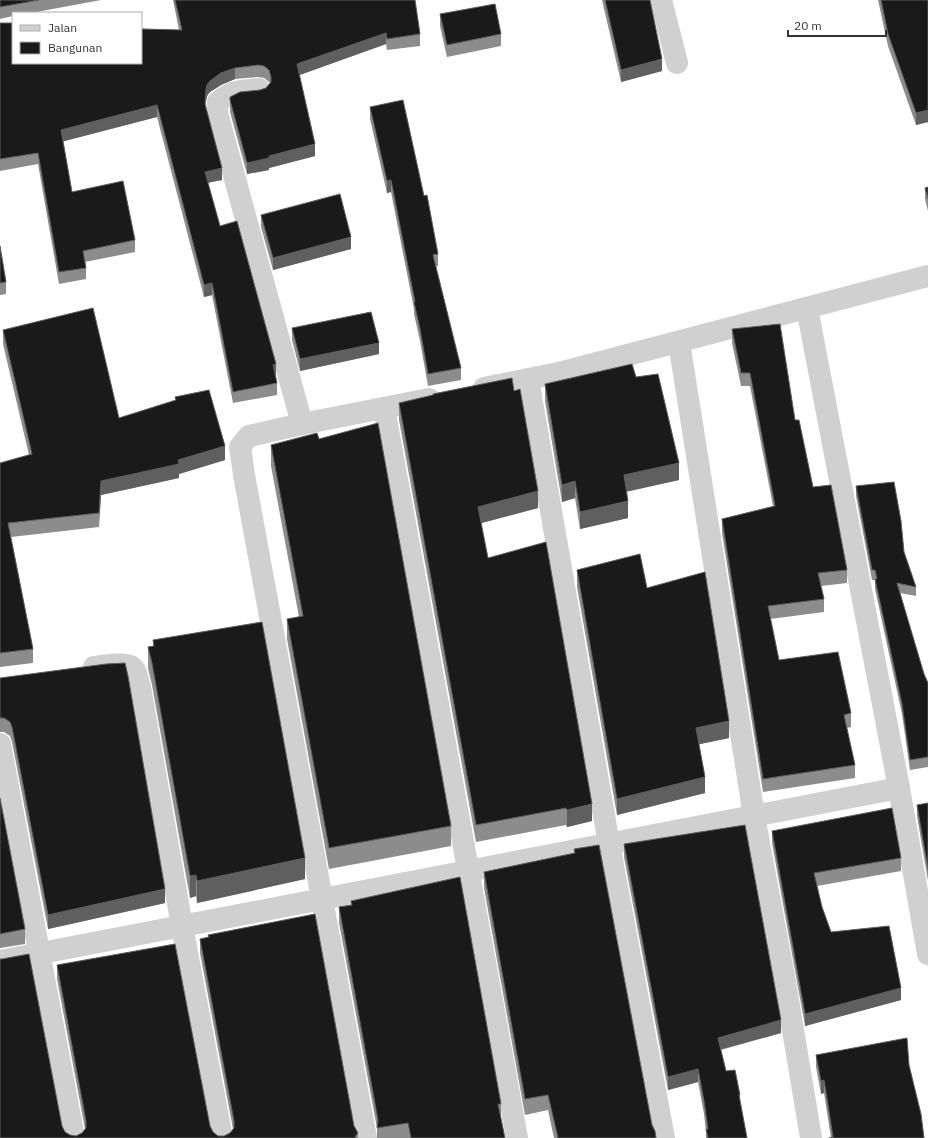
<svg xmlns="http://www.w3.org/2000/svg" width="928" height="1138" viewBox="0 0 928 1138" font-family="'IBM Plex Sans',sans-serif">
<style>
.lines{fill:none;stroke-linecap:round;stroke-linejoin:round}
.minor{stroke:#d0d0d0;stroke-width:22}
.wall{fill:#8c8c8c}
.shaded-wall{fill:#5f5f5f}
.building{fill:#1a1a1a;stroke:#5f5f5f}
</style>
<rect width="100%" height="100%" fill="#fff"/>
<g class="lines">
<!-- minor -->
<g class="minor">
<path d="M661 0 677 63"/>
<path d="M259 89C241 91 232 90 218 102L217 113 302 424"/>
<path d="M679 342 754 816 785 982 811 1138"/>
<path d="M528 379 609 844 664 1138"/>
<path d="M484 388 563 372 928 276"/>
<path d="M384 408 517 1138"/>
<path d="M94 667C102 666 126 662 132 667 137 671 138 681 140 687L182 926 222 1138"/>
<path d="M0 744 74 1138"/>
<path d="M899 788 928 954"/>
<path d="M0 961 899 788 807 308"/>
<path d="M366 1138 244 475 240 447 249 436 302 424 429 399"/>
</g>
</g>
<!-- wall -->
<g class="wall">
<path d="M0 0H101L31 13H13V16L0 19Z"/>
<path d="M173 0H415L420 34V46L387 50 386 44 299 75 315 156 269 168V170L247 174 230 112V100L266 88 270 83 269 82 264 78 258 77 235 79 221 85 210 92 207 96 205 106 222 180 208 183 220 226 276 376 277 383V395L233 403 212 295 204 297 157 117 63 141 72 192 135 240V252L85 262 86 268V279L59 284 38 164 0 171V23L179 30Z"/>
<path d="M602 0H650L662 71 621 82Z"/>
<path d="M878 0H928V122L916 125 888 46Z"/>
<path d="M440 14 501 34V46L447 57 440 26Z"/>
<path d="M370 107 424 196 438 254V266H436L461 368V380L428 386 420 341 414 314V309L391 192 387 193 370 119Z"/>
<path d="M928 187V211L925 199V188Z"/>
<path d="M261 215 351 249 273 270 261 227Z"/>
<path d="M0 246 6 282V294L0 295Z"/>
<path d="M292 328 379 354 300 371 292 340Z"/>
<path d="M732 329 795 420 813 487 847 570V583L821 586 824 599V612L770 619 779 660 851 713V727L847 728 855 765V778L763 792 722 533V519L773 506 750 386H741L732 343Z"/>
<path d="M3 330 119 418 175 401V397L225 460 179 474V478L101 495 99 527 11 537 33 649V663L0 667V463L29 455 3 344Z"/>
<path d="M636 377 679 480 626 492 628 518 580 529 575 498 562 502 545 401V384Z"/>
<path d="M433 394 538 508 481 523 488 558 592 821 567 827 566 825 476 842 399 420V403L433 396Z"/>
<path d="M319 439 451 826V846L329 869 287 639V619L299 617 271 466V445Z"/>
<path d="M856 486 904 552 916 587V596L900 593 924 674 928 683V767L910 770 902 714 875 589V580H872L856 496Z"/>
<path d="M577 570 647 588 729 738 699 744 705 793 617 815 577 587Z"/>
<path d="M153 640 305 879 197 903 196 896 190 898 152 685 148 668V647L153 646Z"/>
<path d="M0 678 165 903 48 929 12 742 10 736 4 732H0Z"/>
<path d="M0 798 25 929V944L0 948Z"/>
<path d="M928 803V881L917 816V805Z"/>
<path d="M772 831 901 858V871L817 886 822 907 831 932 901 1000 805 1026 772 843Z"/>
<path d="M624 844 781 1033 721 1050 726 1071 740 1095V1104L747 1138H706V1132L704 1114 698 1082 668 1090 624 857Z"/>
<path d="M574 849 652 1125 656 1138H554L548 1110 525 1115 484 888V872L574 853Z"/>
<path d="M351 901 501 1104V1118L505 1138H377V1128L339 923V907L351 905Z"/>
<path d="M208 935 354 1126 358 1133V1138H0L62 1126 65 1132 70 1135 76 1136 82 1133 85 1129 57 979V965L210 1126 213 1132 218 1136H224L230 1133 233 1129 200 953V939L208 938Z"/>
<path d="M816 1055 909 1065 924 1138H831L824 1093 821 1094 816 1067Z"/>
</g>
<!-- shaded-wall -->
<g class="shaded-wall">
<path d="M386 33V44L297 76V64Z"/>
<path d="M662 59V71L621 82V70Z"/>
<path d="M235 68V79L221 85 210 92 207 96 206 101 205 116 206 89 207 85 210 81 221 73Z"/>
<path d="M157 105V117L61 142V130Z"/>
<path d="M928 110V122L916 125V113Z"/>
<path d="M315 144V156L269 168V170L247 174V163L269 156Z"/>
<path d="M222 168V180L205 183V172Z"/>
<path d="M391 180V192L387 193V181Z"/>
<path d="M351 237V249L273 270V258Z"/>
<path d="M212 283V295L204 297V285Z"/>
<path d="M379 343V354L300 371V359Z"/>
<path d="M276 364V376H273V365Z"/>
<path d="M225 446V460L179 474V478L101 495 99 527 101 481 178 460Z"/>
<path d="M679 463V480L624 492V475Z"/>
<path d="M575 481V498L562 502V485Z"/>
<path d="M538 491V508L478 524V507Z"/>
<path d="M628 501V518L580 529V512Z"/>
<path d="M729 721V738L696 745V728Z"/>
<path d="M705 777V793L617 815V799Z"/>
<path d="M592 804V821L567 827V810Z"/>
<path d="M305 858V879L197 903V881Z"/>
<path d="M196 875V896L190 898V876Z"/>
<path d="M165 889V903L48 929V915Z"/>
<path d="M901 988V1000L805 1026V1014Z"/>
<path d="M781 1020V1033L718 1050V1038Z"/>
<path d="M698 1069V1082L668 1090V1077Z"/>
<path d="M824 1080V1093L821 1094V1081Z"/>
</g>
<!-- building -->
<g class="building">
<path d="M0 0H39L0 7Z"/>
<path d="M175 0H415L420 34 387 39 386 33 297 64 315 144 269 156V158L247 163 230 100V97L240 92 260 90 266 88 271 82V77L269 70 264 66 258 65 235 68 221 73 210 81 207 85 206 89 205 104 222 168 205 172 220 226 237 221 276 364 273 365 277 383 233 392 212 283 204 285 157 105 61 130 72 192 123 181 135 240 83 251 86 268 59 272 38 153 0 159V23H13V63H141V29L182 30Z"/>
<path d="M605 0H650L662 59 621 70Z"/>
<path d="M881 0H928V110L916 113 888 34Z"/>
<path d="M495 4 501 34 447 45 440 14Z"/>
<path d="M403 100 424 196 427 195 438 254 433 255 461 368 428 374 420 329 414 302H415L391 180 387 181 370 107Z"/>
<path d="M928 187V199L925 188Z"/>
<path d="M340 194 351 237 273 258 261 215Z"/>
<path d="M0 246 6 282 0 283Z"/>
<path d="M93 308 119 418 176 400 175 397 209 390 225 446 178 460 179 464 101 481 99 513 8 523 33 649 0 653V463L32 454 3 330Z"/>
<path d="M371 312 379 343 300 359 292 328Z"/>
<path d="M780 324 795 420H799L813 487 831 485 847 570 818 573 824 599 768 606 779 660 838 652 851 713 844 715 855 765 763 779 722 519 775 506 750 373H741L732 329Z"/>
<path d="M632 364 636 377 658 374 679 463 624 475 628 501 580 512 575 481 562 485 545 384Z"/>
<path d="M512 378 514 391 520 389 538 491 478 507 488 558 546 542 592 804 567 810 566 808 476 825 399 403 433 395V394Z"/>
<path d="M378 423 451 826 329 848 287 619 303 616 271 445 317 433 319 439Z"/>
<path d="M894 482 901 521 904 552 916 587 897 583 924 674 928 683V757L910 760 902 704 875 579H877L875 570H872L856 486Z"/>
<path d="M640 554 647 588 705 572 729 721 696 728 705 777 617 799 577 570Z"/>
<path d="M262 622 305 858 197 881 196 875 190 876 152 663 148 647 154 646 153 640Z"/>
<path d="M125 663 128 676 165 889 48 915 12 727 10 722 4 718H0V678L106 664Z"/>
<path d="M0 798 25 929 0 934Z"/>
<path d="M928 803V869L917 805Z"/>
<path d="M892 808 901 858 814 873 822 907 831 932 889 926 901 988 805 1014 772 831Z"/>
<path d="M745 825 781 1020 718 1038 726 1071 735 1070 740 1095H739L747 1138H708L706 1129H708L704 1101 698 1069 668 1077 624 844Z"/>
<path d="M599 845 652 1125 655 1131 656 1138H558L548 1095 525 1099 484 872 575 853 574 849Z"/>
<path d="M460 877 501 1104H498L505 1138H411L408 1123 377 1128 378 1120 339 907 352 905 351 901Z"/>
<path d="M315 914 354 1126 358 1133H357V1135L355 1136 356 1138H0V959H2L29 954 62 1126 65 1132 70 1135 76 1136 82 1133 86 1128V1121L57 965 175 944 210 1126 213 1132 218 1136H224L230 1133 234 1128V1121L200 939 209 937 208 935Z"/>
<path d="M907 1038 909 1065 921 1114 924 1138H829L833 1137 824 1080 821 1081 816 1055Z"/>
</g>
<!-- legend -->
<rect x="12" y="12" width="130" height="52" fill="#ffffff" stroke="#adadad"/>
<rect x="20" y="25" width="20" height="6" fill="#d0d0d0" stroke="#adadad"/>
<text x="48" y="32" font-size="12" fill="#333333">Jalan</text>
<rect x="20" y="42" width="20" height="12" fill="#1a1a1a" stroke="#adadad"/>
<text x="48" y="52" font-size="12" fill="#333333">Bangunan</text>
<!-- scale -->
<path d="M788 30v6h98v-6" fill="none" stroke="#333333" stroke-width="2"/>
<text x="794" y="30" font-size="12" fill="#333333" stroke="#ffffff" stroke-width="3" paint-order="stroke">20 m</text>
</svg>
